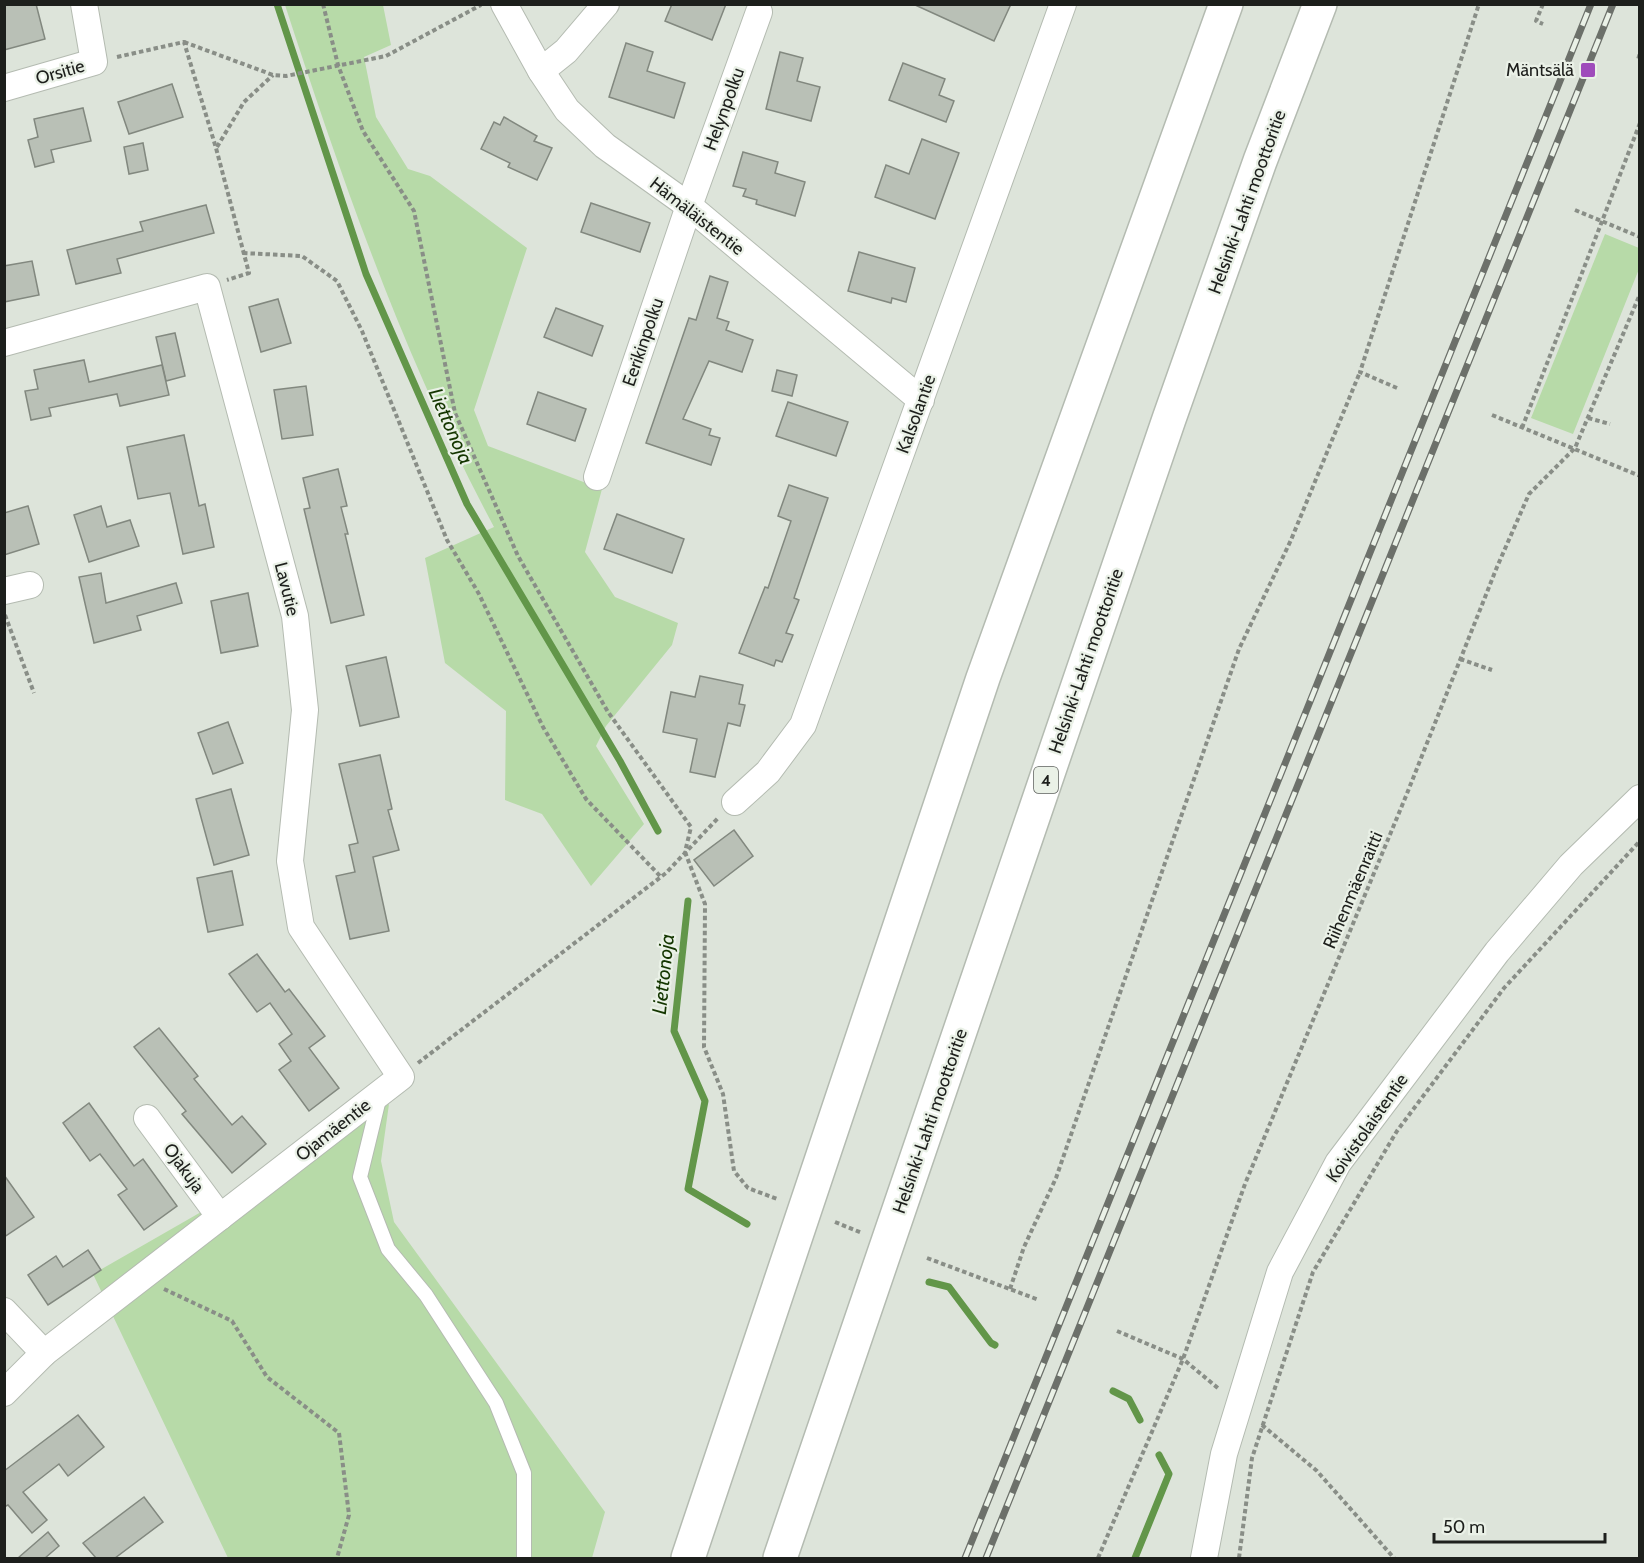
<svg xmlns="http://www.w3.org/2000/svg" width="1644" height="1563" viewBox="0 0 1644 1563" font-family="Cabin,sans-serif">
<style>
.green{fill:#b7daa8}
.lines{fill:none;stroke-linecap:round;stroke-linejoin:round}
.stream{stroke:#629649;stroke-width:7}
.building{fill:#b9c0b6;stroke:#82887f;stroke-width:1.5}
.lane-casing{stroke:#b4bbb1;stroke-width:16}
.street-casing{stroke:#b4bbb1;stroke-width:28}
.highway-casing{stroke:#b4bbb1;stroke-width:36}
.path{stroke:#898e87;stroke-width:4;stroke-dasharray:4.5 3;stroke-linecap:butt}
.lane{stroke:#fff;stroke-width:14}
.street{stroke:#fff;stroke-width:26}
.highway{stroke:#fff;stroke-width:33}
.rail-casing{stroke:#6c706a;stroke-width:7}
.rail{stroke:#eaf1e7;stroke-width:4.5;stroke-dasharray:14;stroke-linecap:butt}
.poi-dot{fill:#9f4cbb;stroke:#eaf1e7;stroke-width:2}
.labels{text-anchor:middle;dominant-baseline:central;stroke-width:4.5;stroke-linejoin:round;paint-order:stroke}
.shield{fill:#eaf1e7;stroke:#5a5e59;stroke-width:1.5}
.shield-label{font-size:16px;font-weight:bold;fill:#1d1f1c}
.poi-label{font-size:18px;fill:#1d1f1c;stroke:#eaf1e7;text-anchor:end}
.street-label{font-size:18px;fill:#1d1f1c;stroke:#eaf1e7}
.water-label{font-size:20px;font-style:italic;fill:#143600;stroke:#eaf1e7}
</style>
<rect width="100%" height="100%" fill="#dde4da"/>
<!-- green -->
<g class="green">
<path d="M285 5H383L391 45 364 57 376 117 408 169 430 176 527 248 474 410 488 446 602 489 585 552 615 597 678 623 672 645 606 726 596 746 644 824 591 886 542 814 505 800 506 711 445 663 425 558 494 527C405 361 343 183 285 5Z"/>
<path d="M1605 234 1639 248V269L1573 434 1531 418Z"/>
<path d="M389 1104 381 1161 394 1222 605 1512 592 1558H228L93 1274Z"/>
</g>
<g class="lines">
<!-- stream -->
<g class="stream">
<path d="M277 4 366 274 467 504 620 761 658 831"/>
<path d="M688 901 674 1031 705 1101 688 1189 747 1224"/>
<path d="M929 1282 949 1287 991 1343 995 1345"/>
<path d="M1113 1391 1129 1399 1140 1420"/>
<path d="M1135 1558 1169 1474 1159 1455"/>
</g>
</g>
<!-- building -->
<g class="building">
<path d="M4 4H36L45 39 4 50Z"/>
<path d="M672 4H726L712 40 665 21Z"/>
<path d="M913 4H1011L994 41Z"/>
<path d="M626 43 653 52 647 71 685 83 674 118 609 97Z"/>
<path d="M780 52 803 58 797 81 820 87 811 121 766 109Z"/>
<path d="M903 63 945 79 939 95 954 101 946 122 889 100Z"/>
<path d="M172 84 183 117 129 134 118 102Z"/>
<path d="M83 108 91 141 51 150 54 162 35 167 28 140 38 137 34 119Z"/>
<path d="M504 117 537 136 534 141 552 148 537 180 508 167 510 163 481 149 494 122 500 125Z"/>
<path d="M922 139 959 153 935 219 875 197 886 165 909 174Z"/>
<path d="M143 143 148 170 129 174 124 147Z"/>
<path d="M743 152 778 162 775 173 805 182 795 216 756 204 757 200 743 196 746 189 733 186Z"/>
<path d="M591 203 650 223 640 252 581 232Z"/>
<path d="M206 205 214 233 117 259 121 273 76 284 67 250 143 231 140 222Z"/>
<path d="M859 252 915 268 906 302 892 298 891 303 848 291Z"/>
<path d="M32 261 39 295 4 302V266Z"/>
<path d="M710 276 728 282 717 318 729 322 726 330 753 340 742 372 709 361 683 419 711 429 709 435 720 438 711 465 646 443 689 318 696 320Z"/>
<path d="M278 299 291 343 261 352 249 307Z"/>
<path d="M556 308 603 326 592 356 544 337Z"/>
<path d="M175 333 185 376 166 381 156 337Z"/>
<path d="M84 360 89 382 162 365 169 395 120 406 117 394 49 408 51 416 31 420 25 391 38 389 34 370Z"/>
<path d="M777 370 797 375 792 396 772 391Z"/>
<path d="M306 386 313 435 282 439 274 390Z"/>
<path d="M538 392 586 409 575 441 527 424Z"/>
<path d="M788 402 848 422 836 456 776 436Z"/>
<path d="M184 435 199 506 205 504 214 547 183 554 170 493 138 499 127 447Z"/>
<path d="M338 469 347 506 341 507 348 534H345L364 615 331 623 304 509 310 508 303 478Z"/>
<path d="M789 485 828 498 794 598 799 600 786 633 793 635 782 662 776 660 774 666 739 653 765 587 768 588 791 521 778 516Z"/>
<path d="M28 506 39 544 4 555V513Z"/>
<path d="M101 506 107 527 130 520 139 546 89 562 74 515Z"/>
<path d="M617 514 684 539 672 573 604 549Z"/>
<path d="M101 573 106 603 176 583 182 603 137 616 141 630 94 643 79 577Z"/>
<path d="M248 593 258 646 221 653 211 601Z"/>
<path d="M386 657 399 717 360 726 346 666Z"/>
<path d="M700 676 743 685 739 704 745 705 740 726 728 723 715 777 690 772 697 739 663 732 671 692 695 697Z"/>
<path d="M228 722 243 763 213 774 198 733Z"/>
<path d="M380 755 392 809 388 810 399 850 373 857 389 931 350 939 336 876 355 872 349 845 358 843 339 764Z"/>
<path d="M231 789 249 855 214 865 196 799Z"/>
<path d="M734 830 753 856 714 886 694 860Z"/>
<path d="M232 871 243 925 208 932 197 878Z"/>
<path d="M257 954 285 992 289 989 325 1036 309 1048 339 1088 309 1111 279 1070 291 1061 279 1044 292 1034 270 1003 257 1012 229 974Z"/>
<path d="M159 1028 198 1076 194 1079 232 1125 242 1116 266 1144 232 1173 182 1114 186 1111 134 1047Z"/>
<path d="M89 1103 134 1166 143 1159 177 1206 144 1230 118 1195 127 1189 100 1154 90 1161 63 1123Z"/>
<path d="M4 1175 34 1217 4 1237Z"/>
<path d="M88 1250 101 1270 48 1305 28 1275 56 1256 63 1267Z"/>
<path d="M78 1415 104 1447 68 1476 59 1464 23 1492 47 1520 32 1533 8 1505 4 1507V1471Z"/>
<path d="M144 1497 163 1522 115 1558H96L83 1543Z"/>
<path d="M48 1532 59 1546 45 1558H18Z"/>
</g>
<g class="lines">
<!-- lane casing -->
<g class="lane-casing">
<path id="lane" d="M380 1095 360 1177 388 1249 426 1295 496 1403 524 1473V1558"/>
</g>
<!-- street casing -->
<g class="street-casing">
<g id="street">
<path d="M504 4 541 71 567 110 605 146 689 206 921 400"/>
<path d="M541 71 566 51 606 4"/>
<path d="M4 88 94 62 84 4"/>
<path d="M4 343 207 287 295 616 305 710 290 861 301 927 401 1077 44 1353 4 1393"/>
<path d="M597 477 689 206 759 12"/>
<path d="M4 591 30 585"/>
<path d="M735 802 768 772 803 725 1063 4"/>
<path d="M147 1118 220 1217"/>
<path d="M4 1311 44 1353"/>
<path d="M1204 1558 1224 1454 1280 1272 1338 1163 1497 952 1571 865 1640 798"/>
</g>
</g>
<!-- highway casing -->
<g class="highway-casing">
<g id="highway">
<path d="M688 1558 983 678 1226 4"/>
<path d="M780 1558 1169 419 1260 161 1320 4"/>
</g>
</g>
<!-- path -->
<g class="path">
<path d="M323 4 338 65 363 131 414 211 455 413 518 556 608 712 691 827 685 852"/>
<path d="M1543 4 1536 21 1543 24"/>
<path d="M184 42 273 75 286 76 386 56 481 5"/>
<path d="M1637 56 1640 57"/>
<path d="M117 57 184 42 216 148 249 273 227 280"/>
<path d="M217 147 244 102 273 75"/>
<path d="M1575 210 1640 237"/>
<path d="M243 253 302 256 337 281 362 331 447 540 479 594 543 727 586 799 661 877"/>
<path d="M1397 388 1360 372 1479 4"/>
<path d="M1492 415 1640 476"/>
<path d="M1588 418 1610 424"/>
<path d="M1522 428 1640 123"/>
<path d="M5 615 34 693"/>
<path d="M1460 659 1492 670"/>
<path d="M685 852 705 904 704 1047 723 1094 734 1171 748 1188 777 1199"/>
<path d="M418 1063 666 873 718 818"/>
<path d="M835 1222 862 1233"/>
<path d="M927 1258 1039 1300"/>
<path d="M164 1289 232 1321 267 1377 339 1433 349 1515 337 1558"/>
<path d="M1010 1289 1024 1247 1056 1178 1239 649 1291 540 1360 372"/>
<path d="M1117 1331 1183 1359 1219 1389"/>
<path d="M1262 1425 1317 1471 1394 1558"/>
<path d="M1098 1558 1183 1359 1245 1184 1406 796 1497 567 1529 494 1575 448 1640 294"/>
<path d="M1239 1558 1252 1458 1313 1272 1397 1131 1504 988 1640 841"/>
</g>
<!-- lane -->
<use href="#lane" class="lane"/>
<!-- street -->
<use href="#street" class="street"/>
<!-- highway -->
<use href="#highway" class="highway"/>
<!-- rail casing -->
<g class="rail-casing">
<g id="rail">
<path d="M965 1558 1591 4"/>
<path d="M986 1558 1613 4"/>
</g>
</g>
<!-- rail -->
<use href="#rail" class="rail"/>
</g>
<!-- markers -->
<rect class="poi-dot" x="1580" y="62" width="16" height="16" rx="3"/>
<g class="labels">
<!-- shield labels -->
<rect class="shield" x="1034" y="767" width="24" height="26" rx="4.5"/>
<g class="shield-label">
<text x="1046" y="780">4</text>
</g>
<!-- poi labels -->
<g class="poi-label">
<text x="1574" y="70">Mäntsälä</text>
</g>
<!-- street labels -->
<g class="street-label">
<text transform="translate(60 72) rotate(-16)">Orsitie</text>
<text transform="translate(724 109) rotate(-70)">Helynpolku</text>
<text transform="translate(1247 202) rotate(-70)">Helsinki-Lahti moottoritie</text>
<text transform="translate(697 216) rotate(38)">Hämäläistentie</text>
<text transform="translate(643 342) rotate(-71)">Eerikinpolku</text>
<text transform="translate(916 414) rotate(-70)">Kalsolantie</text>
<text transform="translate(287 589) rotate(76)">Lavutie</text>
<text transform="translate(1086 661) rotate(-71)">Helsinki-Lahti moottoritie</text>
<text transform="translate(1353 890) rotate(-67)">Riihenmäenraitti</text>
<text transform="translate(930 1121) rotate(-71)">Helsinki-Lahti moottoritie</text>
<text transform="translate(1367 1128) rotate(-55)">Koivistolaistentie</text>
<text transform="translate(333 1130) rotate(-38)">Ojamäentie</text>
<text transform="translate(184 1168) rotate(54)">Ojakuja</text>
</g>
<!-- water labels -->
<g class="water-label">
<text transform="translate(451 426) rotate(66)">Liettonoja</text>
<text transform="translate(663 974) rotate(-84)">Liettonoja</text>
</g>
</g>
<!-- border -->
<rect width="1644" height="1563" fill="none" stroke="#1d1f1c" stroke-width="12"/>
<!-- scale -->
<path d="M1434 1533v9h171v-9" fill="none" stroke="#1d1f1c" stroke-width="3"/>
<text x="1443" y="1533" font-size="18" fill="#1d1f1c" stroke="#eaf1e7" stroke-width="4.5" paint-order="stroke">50 m</text>
</svg>
